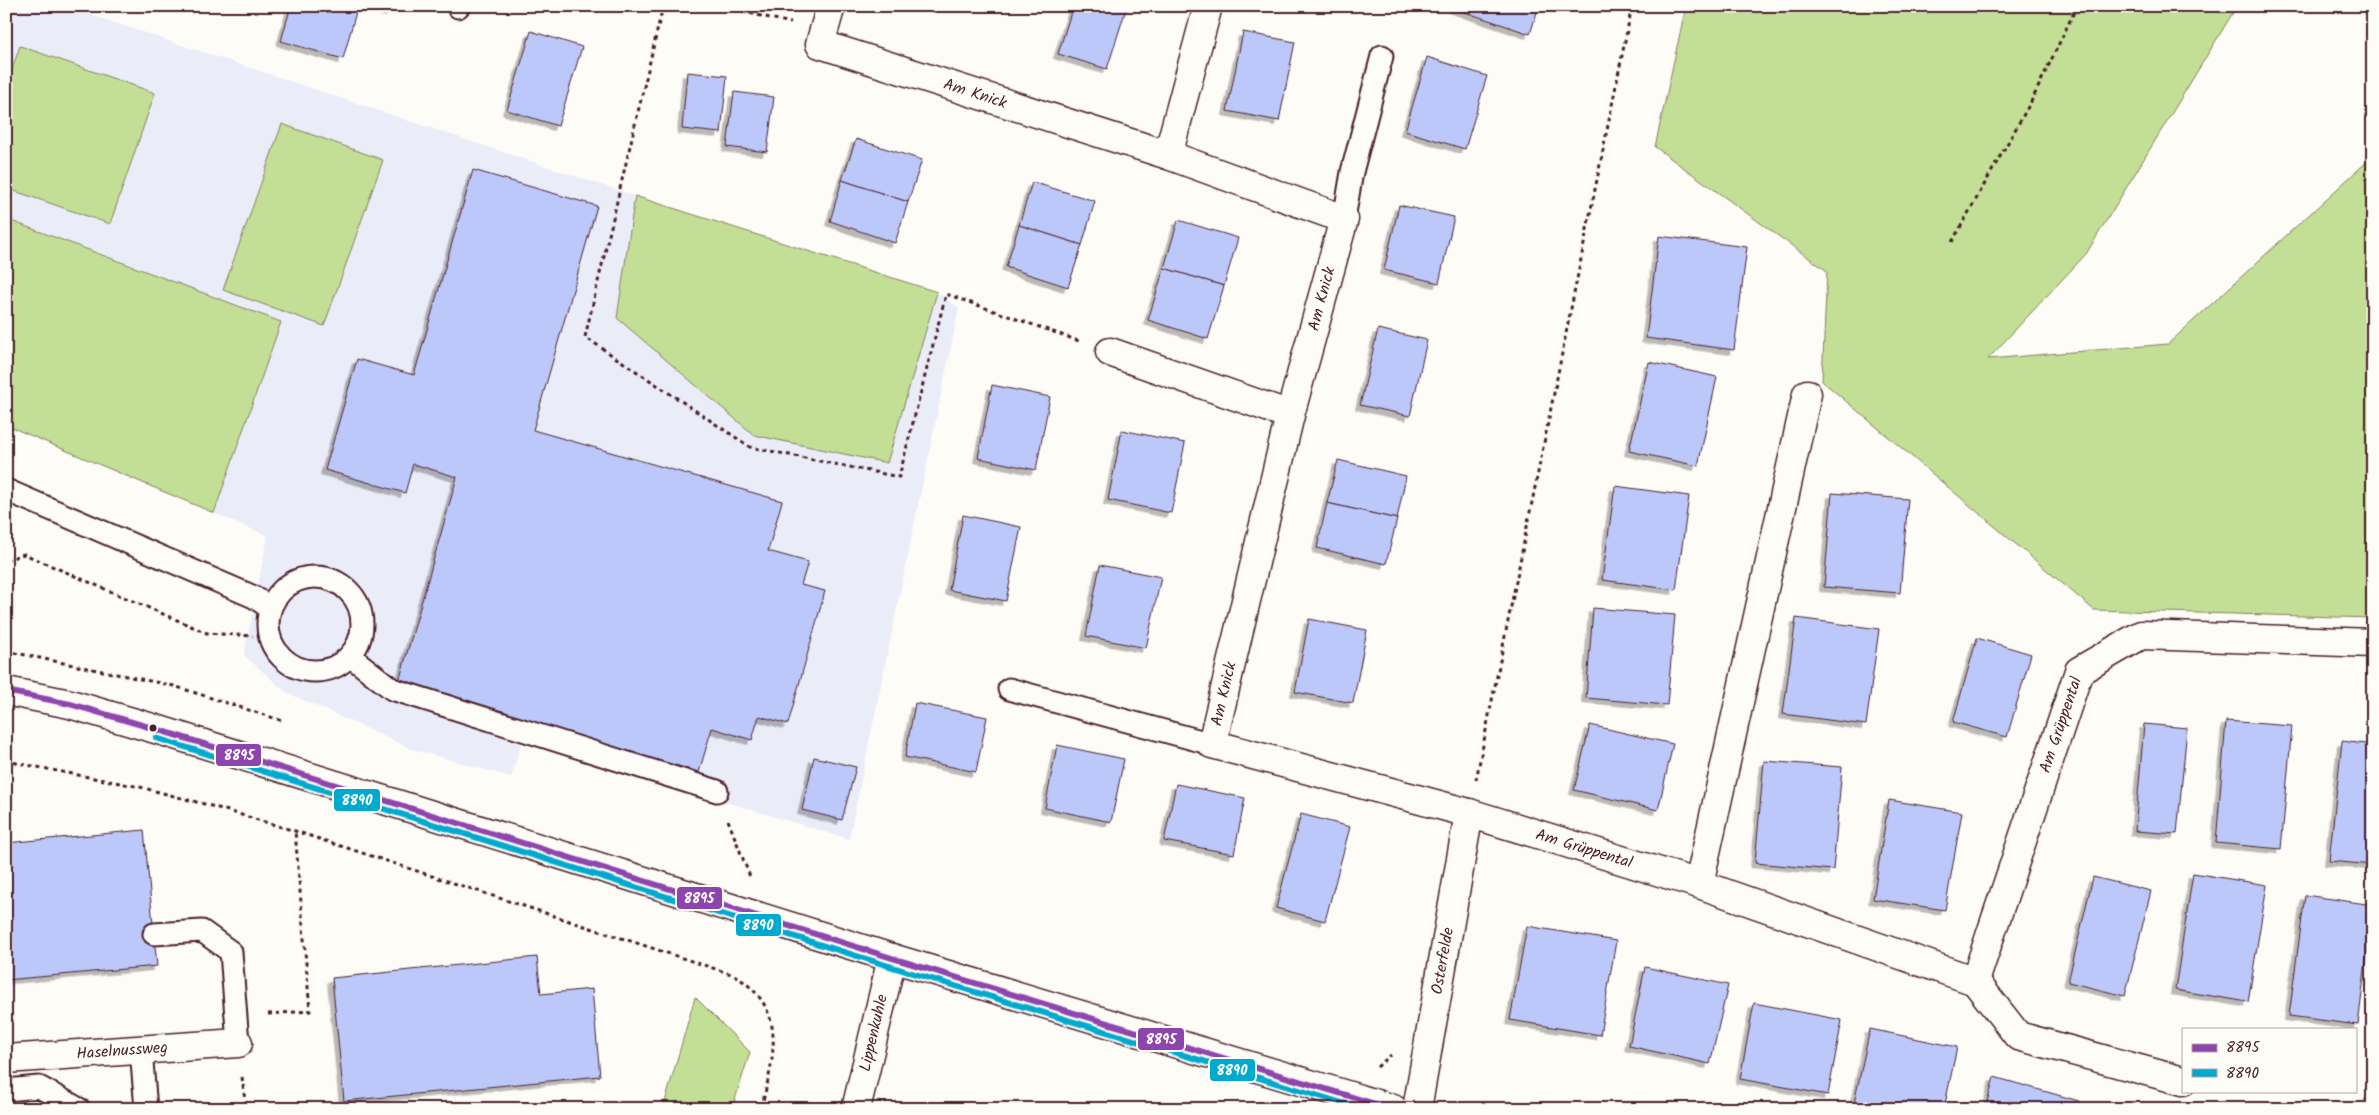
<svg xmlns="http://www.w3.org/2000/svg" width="2379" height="1115" viewBox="0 0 2379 1115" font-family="Kalam,sans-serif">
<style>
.built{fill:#eaecf8}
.green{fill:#c3df96;stroke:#867f60}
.building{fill:#bcc8f9;stroke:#4a1f2b;filter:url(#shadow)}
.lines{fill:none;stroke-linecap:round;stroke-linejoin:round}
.service-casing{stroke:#4a1f2b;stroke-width:25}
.minor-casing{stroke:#4a1f2b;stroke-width:31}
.secondary-casing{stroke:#4a1f2b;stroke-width:31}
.path{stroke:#4a1f2b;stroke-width:3;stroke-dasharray:4 4;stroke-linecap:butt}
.service{stroke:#fdfcf7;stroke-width:21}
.minor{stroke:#fdfcf7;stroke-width:28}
.secondary{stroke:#fdfcf7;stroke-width:28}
.bus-1-casing{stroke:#fdfcf7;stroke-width:10}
.bus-2-casing{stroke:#fdfcf7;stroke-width:10}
.bus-1{stroke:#8e44ad;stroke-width:6}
.bus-2{stroke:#00a9ce;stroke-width:6}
.bus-dot{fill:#4a1f2b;stroke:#fdfcf7;stroke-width:2}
.labels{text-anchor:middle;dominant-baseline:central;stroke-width:4;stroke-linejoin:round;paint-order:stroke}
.street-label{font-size:16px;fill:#4a1f2b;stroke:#fdfcf7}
.line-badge{stroke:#fdfcf7;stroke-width:2}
.badge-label{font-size:14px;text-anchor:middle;font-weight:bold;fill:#fff}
</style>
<defs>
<filter id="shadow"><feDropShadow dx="-4.5" dy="4.5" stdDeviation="0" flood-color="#0004"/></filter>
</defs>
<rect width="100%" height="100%" fill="#fdfcf7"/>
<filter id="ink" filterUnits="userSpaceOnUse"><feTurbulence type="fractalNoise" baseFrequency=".02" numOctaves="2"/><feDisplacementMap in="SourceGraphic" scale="10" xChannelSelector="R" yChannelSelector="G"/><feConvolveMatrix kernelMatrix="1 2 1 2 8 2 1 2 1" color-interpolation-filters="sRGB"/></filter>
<g filter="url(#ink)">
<!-- built -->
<path class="built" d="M6 6H64L635 196 937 292 959 308 849 839 522 741 511 777 412 749 286 692 244 655 268 536 6 426Z"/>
<!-- green -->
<g class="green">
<path d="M1686 6H2237L2086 254 1988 359 2168 344 2373 156V618L2094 610 1822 381 1827 271 1655 147Z"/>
<path d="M20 46 155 93 110 224 6 188V86Z"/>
<path d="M282 124 383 160 324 326 223 290Z"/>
<path d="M635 196 937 292 887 463 754 435 617 318Z"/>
<path d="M6 219 281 322 214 513 6 425Z"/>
<path d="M695 997 750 1052 732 1109H663Z"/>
</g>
<!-- building -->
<g class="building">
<path d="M291 6H334L356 12 343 59 281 41Z"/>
<path d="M373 6H391L390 12Z"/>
<path d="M1073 6H1127L1107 69 1058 54Z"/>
<path d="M1454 6H1539L1530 34 1453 8Z"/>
<path d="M531 31 582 47 558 126 507 110Z"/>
<path d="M1243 32 1295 42 1279 121 1227 111Z"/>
<path d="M1427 57 1487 76 1465 149 1405 131Z"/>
<path d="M687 72 727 76 721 133 682 129Z"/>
<path d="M734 92 774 97 767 152 727 147Z"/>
<path d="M856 139 922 160 908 202 842 180Z"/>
<path d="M473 170 597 206 533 430 782 501 768 551 808 562 801 585 825 591 788 724 759 716 752 740 712 728 699 772 398 685 457 477 413 464 405 493 325 470 357 359 414 375Z"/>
<path d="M842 180 908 202 895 243 830 221Z"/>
<path d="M1032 182 1095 201 1082 245 1019 225Z"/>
<path d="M1399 205 1454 217 1439 283 1384 270Z"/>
<path d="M1178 220 1238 238 1224 286 1164 268Z"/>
<path d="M1019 225 1082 245 1068 287 1006 267Z"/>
<path d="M1659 236 1747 247 1734 350 1646 338Z"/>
<path d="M1164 268 1224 286 1208 339 1148 320Z"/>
<path d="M1378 329 1427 340 1410 416 1360 405Z"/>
<path d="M1649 362 1717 377 1698 466 1629 451Z"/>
<path d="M992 385 1050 397 1036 470 978 458Z"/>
<path d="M1122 430 1185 443 1171 513 1108 500Z"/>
<path d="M1338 460 1406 476 1397 519 1327 503Z"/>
<path d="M1615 486 1689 496 1676 590 1602 580Z"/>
<path d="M1832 493 1908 499 1900 593 1824 587Z"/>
<path d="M1327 503 1397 519 1386 564 1317 548Z"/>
<path d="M963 515 1021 527 1006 601 949 590Z"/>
<path d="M1100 565 1161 577 1146 648 1086 636Z"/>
<path d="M1593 608 1675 615 1667 705 1586 698Z"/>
<path d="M1796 618 1879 629 1866 725 1783 714Z"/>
<path d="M1309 619 1367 630 1353 703 1295 692Z"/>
<path d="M1977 638 2031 654 2007 737 1953 722Z"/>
<path d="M915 703 987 717 976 772 905 757Z"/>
<path d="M2226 721 2292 726 2281 849 2216 843Z"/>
<path d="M2144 724 2187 728 2177 834 2135 831Z"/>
<path d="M1590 725 1673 744 1658 810 1574 790Z"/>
<path d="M2342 741 2373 745V865L2329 861Z"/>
<path d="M1057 745 1124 759 1111 822 1045 808Z"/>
<path d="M814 757 856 767 842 820 802 810Z"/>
<path d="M1764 761 1842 767 1833 870 1755 863Z"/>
<path d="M1176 784 1245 798 1234 854 1164 841Z"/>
<path d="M1889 800 1962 812 1945 910 1873 899Z"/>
<path d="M1301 814 1350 827 1325 921 1276 908Z"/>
<path d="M144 830 157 966 6 980V843Z"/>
<path d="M2193 873 2267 885 2248 1002 2175 990Z"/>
<path d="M2093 877 2151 891 2125 996 2068 982Z"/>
<path d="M2305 895 2373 905 2358 1025 2289 1016Z"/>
<path d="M1527 926 1616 941 1600 1035 1510 1020Z"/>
<path d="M537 957 541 994 592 989 600 1076 344 1101 332 978Z"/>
<path d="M1645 967 1728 985 1710 1064 1629 1046Z"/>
<path d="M1754 1003 1842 1020 1828 1095 1740 1079Z"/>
<path d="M1870 1029 1957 1047 1944 1109 1853 1108Z"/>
<path d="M1994 1077 2079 1101 2077 1109H1985Z"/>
</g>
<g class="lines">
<!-- service casing -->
<g class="service-casing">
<g id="service">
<path d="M458 7 459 6"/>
<path d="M1344 219 1352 172 1382 56"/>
<path d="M6 490 254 597 270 608"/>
<circle cx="315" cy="624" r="47"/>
<path d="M350 656 392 689 717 791"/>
<path d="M1009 689 1212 744"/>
<path d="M154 934 202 931 231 952 238 1043"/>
<path d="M141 1050 146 1109"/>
<path d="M6 1090 39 1087 79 1109"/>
</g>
</g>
<!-- minor casing -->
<g class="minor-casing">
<g id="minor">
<path d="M831 6 820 44 1168 155 1344 219 1290 415 1212 744 1469 813 1699 884 1975 981 2018 1036 2183 1081"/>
<path d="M1168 155 1208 6"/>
<path d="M1110 352 1290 415"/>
<path d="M1699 884 1807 394"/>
<path d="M1975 981 2079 671 2141 635 2373 643"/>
<path d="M6 1059 238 1043"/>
<path d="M856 1109 892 958"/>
<path d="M1417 1109 1469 813"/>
</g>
</g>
<!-- secondary casing -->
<g class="secondary-casing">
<path id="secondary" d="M6 691 70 704 159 730 892 958 1393 1109"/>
</g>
<!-- path -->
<g class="path">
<path d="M663 6 585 337 750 447 899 477 946 294 1079 341"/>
<path d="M719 6 791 23"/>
<path d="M1952 242 2033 98 2077 6"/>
<path d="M6 560 24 554 207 633 253 636"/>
<path d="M6 651 174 686 283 721"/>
<path d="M6 761 140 787 208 805 295 831 734 975C789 1009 774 1057 761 1109"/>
<path d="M1476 780 1632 6"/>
<path d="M728 820 750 877"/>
<path d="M268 1014 310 1011 295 831"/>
<path d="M1377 1067 1391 1055"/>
<path d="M242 1077 246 1109"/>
</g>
<!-- service -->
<use href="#service" class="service"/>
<!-- minor -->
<use href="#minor" class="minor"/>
<!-- secondary -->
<use href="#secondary" class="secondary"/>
<!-- bus-1 casing -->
<g class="bus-1-casing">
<path id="bus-1" d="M6 691 70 704 159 730 892 958 1392 1109"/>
</g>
<!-- bus-2 casing -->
<g class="bus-2-casing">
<path id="bus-2" d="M156 738 889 966 1362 1109"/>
</g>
<!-- bus-1 -->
<use href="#bus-1" class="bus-1"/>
<!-- bus-2 -->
<use href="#bus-2" class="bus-2"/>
</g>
</g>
<!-- markers -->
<circle class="bus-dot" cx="153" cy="728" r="4.5"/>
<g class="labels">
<!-- street labels -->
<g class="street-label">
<text transform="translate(975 94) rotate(18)">Am Knick</text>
<text transform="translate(1322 299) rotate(-75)">Am Knick</text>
<text transform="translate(1224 694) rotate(-77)">Am Knick</text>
<text transform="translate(2061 725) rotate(-71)">Am Grüppental</text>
<text transform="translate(1584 849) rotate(17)">Am Grüppental</text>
<text transform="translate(1443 961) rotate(-80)">Osterfelde</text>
<text transform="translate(874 1033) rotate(-77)">Lippenkuhle</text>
<text transform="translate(122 1051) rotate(-4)">Haselnussweg</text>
</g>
</g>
<g class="line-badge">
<rect x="215" y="743" width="47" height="24" rx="5" fill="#8e44ad"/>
<rect x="333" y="788" width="48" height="24" rx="5" fill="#00a9ce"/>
<rect x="676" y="886" width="47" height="24" rx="5" fill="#8e44ad"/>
<rect x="735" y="913" width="47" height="24" rx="5" fill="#00a9ce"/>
<rect x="1137" y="1027" width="48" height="24" rx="5" fill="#8e44ad"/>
<rect x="1209" y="1058" width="47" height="24" rx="5" fill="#00a9ce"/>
</g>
<g class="badge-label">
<text x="239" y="760">8895</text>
<text x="357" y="805">8890</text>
<text x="699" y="903">8895</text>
<text x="758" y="930">8890</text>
<text x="1161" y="1044">8895</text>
<text x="1232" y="1075">8890</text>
</g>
<!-- margin -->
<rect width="2379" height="1115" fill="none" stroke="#fdfcf7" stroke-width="25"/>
<rect x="12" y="12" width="2354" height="1090" fill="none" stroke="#4a1f2b" stroke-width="2" filter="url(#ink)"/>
<!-- legend -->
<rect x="2182" y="1028" width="175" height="65" fill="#fdfcf7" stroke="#b5a4a5"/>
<rect x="2192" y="1044" width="25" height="8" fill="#8e44ad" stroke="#b5a4a5"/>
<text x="2226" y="1052" font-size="15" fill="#4a1f2b">8895</text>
<rect x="2192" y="1069" width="25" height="8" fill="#00a9ce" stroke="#b5a4a5"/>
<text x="2226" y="1078" font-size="15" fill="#4a1f2b">8890</text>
</svg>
